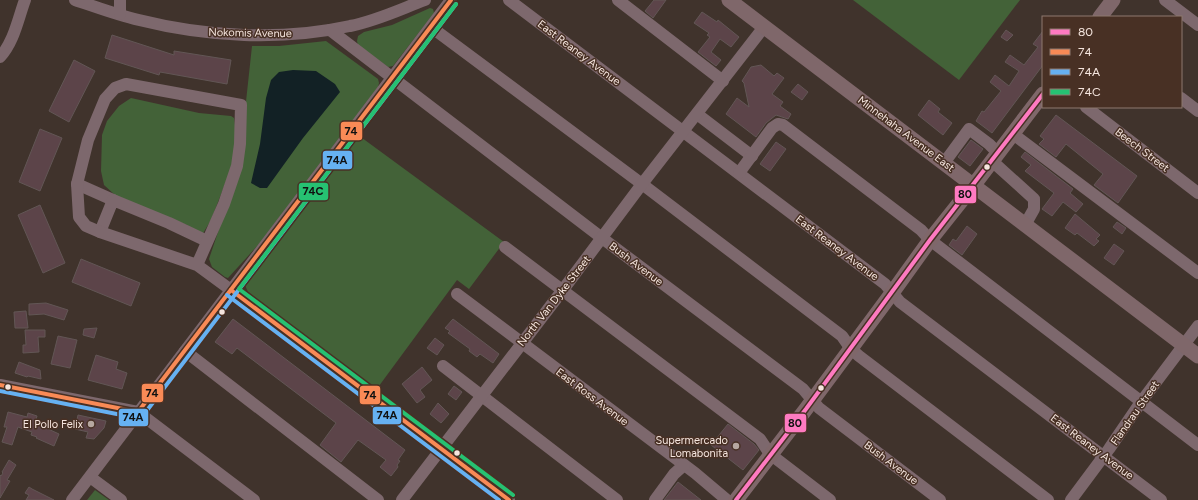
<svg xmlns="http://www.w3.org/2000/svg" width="1198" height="500" viewBox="0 0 1198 500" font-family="Figtree,sans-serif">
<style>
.green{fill:#436238}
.water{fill:#122125}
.building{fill:#5c4449;stroke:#625655}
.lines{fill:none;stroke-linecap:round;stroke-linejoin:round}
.minor{stroke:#7d686d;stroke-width:12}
.major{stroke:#7f676a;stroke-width:15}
.bus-1-casing{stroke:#483024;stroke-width:7}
.bus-2-casing{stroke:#483024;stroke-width:7}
.bus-3-casing{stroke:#483024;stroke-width:7}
.bus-4-casing{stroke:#483024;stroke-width:7}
.bus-1{stroke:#fe7ac1;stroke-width:4}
.bus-2{stroke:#f98a56;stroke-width:4}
.bus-3{stroke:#66b1f2;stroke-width:4}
.bus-4{stroke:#26c172;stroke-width:4}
.bus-dot{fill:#f5e5de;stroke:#483024;stroke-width:1.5}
.poi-dot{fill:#b6a7a0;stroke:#483024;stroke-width:1.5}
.labels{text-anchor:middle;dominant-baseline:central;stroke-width:3;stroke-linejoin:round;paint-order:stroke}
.street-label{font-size:11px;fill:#f5e5de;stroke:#483024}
.poi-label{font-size:11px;fill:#f5e5de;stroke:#483024;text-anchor:end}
.line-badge{stroke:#483024;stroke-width:1.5}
.pale-badge-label{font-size:11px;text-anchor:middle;font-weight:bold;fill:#111}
</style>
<rect width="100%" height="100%" fill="#40332c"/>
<!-- green -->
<g class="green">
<path d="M853 0H1020L959 80Z"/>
<path d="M430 8 433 9 434 13 393 66 388 67 358 45 357 41 358 36 364 32 392 25Z"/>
<path d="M326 41 378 79 379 83 378 87 259 244 228 278 225 277 212 267 209 259 219 229 244 120 252 46H279Z"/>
<path d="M131 98 199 113 231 116 234 118 235 125V147L232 166 211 220 202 235 187 225 126 202 115 195 104 185 101 171 102 135 107 121 119 106Z"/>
<path d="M358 135 504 242 469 289 457 280 376 390 248 292 245 285Z"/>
<path d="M95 490 109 500H87Z"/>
</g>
<!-- water -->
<path class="water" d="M293 70 316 71 335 84 340 92 303 138 267 188H260L251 183 260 144 266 98 271 80 279 72Z"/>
<!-- building -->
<g class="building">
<path d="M654 0H666L653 18 645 11Z"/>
<path d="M702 12 717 22 718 20 739 37 731 47 720 39 711 52 721 60 716 66 698 52 710 37 707 35 709 33 694 23Z"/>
<path d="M1006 30 1013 35 1007 41 1001 37Z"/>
<path d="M1043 31V65L992 133 976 121 982 111 984 112 1001 91 990 82 995 75 1009 86 1019 71 1005 62 1010 55 1024 65 1038 47 1033 44Z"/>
<path d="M112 35 174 55V51L231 60 227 84 160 72 159 75 105 58Z"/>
<path d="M74 60 95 71 69 122 49 111Z"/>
<path d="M761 65 774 76 777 73 784 78 772 94 783 102 780 106 791 114 788 119 776 115 766 123 756 137 726 114 737 98 749 107 744 83 742 81 751 67Z"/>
<path d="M798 84 808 92 802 100 791 92Z"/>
<path d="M929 100 940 109 938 112 952 123 943 135 918 115Z"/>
<path d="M1056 115 1137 176 1118 203 1094 185 1103 174 1066 144 1056 157 1039 144 1044 139 1040 136Z"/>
<path d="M40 129 62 138 40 191 19 182Z"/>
<path d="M971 140 983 149 970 166 958 157Z"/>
<path d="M776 142 786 149 770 171 760 164Z"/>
<path d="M1025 152 1073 189 1070 193 1083 204 1076 212 1063 202 1052 216 1042 209 1054 193 1025 171 1031 165 1021 157Z"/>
<path d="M40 205 65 263 43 273 18 215Z"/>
<path d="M1075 214 1100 235 1096 239 1099 241 1094 246 1077 233 1075 235 1065 228Z"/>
<path d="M1117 222 1126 228 1122 234 1113 227Z"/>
<path d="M967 226 977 234 962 255 949 245 953 239 956 241Z"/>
<path d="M1114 244 1124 251 1114 265 1104 258Z"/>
<path d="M81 259 140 283 131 306 72 282Z"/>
<path d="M46 303 68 310 64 320 44 314 29 315V304Z"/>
<path d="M26 311 28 328H15L14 312Z"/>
<path d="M233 319 405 450 398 460 400 461 397 465 398 467 391 476 380 467 386 460 358 440 341 462 320 445 336 423 237 348 232 354 215 342Z"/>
<path d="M453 319 499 354 493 363 480 354 477 357 469 351 470 349 448 333 450 331 445 328Z"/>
<path d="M97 328 94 338 83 335 84 329Z"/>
<path d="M25 330H45V337H38L39 352 23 353V345H26Z"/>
<path d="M58 336 77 340 70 368 51 364Z"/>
<path d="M435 338 444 345 437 355 427 348Z"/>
<path d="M96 355 118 362 116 369 127 373 122 389 88 380Z"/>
<path d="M19 362 40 370 41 379 28 376 27 377 15 373Z"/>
<path d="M422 367 432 380 420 390 425 397 417 403 402 384Z"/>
<path d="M454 386 462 392 456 400 448 394Z"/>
<path d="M438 403 449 414 441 423 430 414Z"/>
<path d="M8 412 27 417 28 413 37 416 35 423 59 434 54 446 36 438 37 437 31 435 32 432 18 427 12 445 2 442 7 427H4Z"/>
<path d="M78 415 106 421 104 428 94 439 86 438 88 432 75 429Z"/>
<path d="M728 424 754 444 759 450 743 470 711 445Z"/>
<path d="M9 460 16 465 7 480 10 481 0 498V475L1 476 3 473 2 472Z"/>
<path d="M678 482 701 500H664Z"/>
<path d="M29 487 32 489 54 500H26L29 495 25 493Z"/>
</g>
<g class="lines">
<!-- minor -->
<g class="minor">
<path d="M75 0C96 7 117 15 139 20 207 37 281 41 350 26 376 21 401 9 425 0"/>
<path d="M509 0 885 284 900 302 1161 500"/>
<path d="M618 0 723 81"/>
<path d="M1165 0 1198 25"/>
<path d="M120 14V0"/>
<path d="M431 27 642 184 842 336 851 349 859 356 1048 500"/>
<path d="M330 30 602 238 803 389 819 408 940 500"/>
<path d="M0 57C14 42 18 19 25 0"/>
<path d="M1181 98 1198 111"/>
<path d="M1086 107 1198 193"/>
<path d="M697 114 752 156"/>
<path d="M1013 134 1198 273"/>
<path d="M992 161 1034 199V209L1025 225"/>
<path d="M944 163 969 129 989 144 998 153"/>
<path d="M739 173 772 128 778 124 783 125 921 230 930 240 1198 445"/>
<path d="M77 184 113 200"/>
<path d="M100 232 113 200 169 223 207 241"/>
<path d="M505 247 760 439 770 454 830 500"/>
<path d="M197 265 224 204 237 166 240 144 241 105 126 84 115 88 105 99 88 140 77 184 79 217 86 226 100 232 197 265 231 290 509 500"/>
<path d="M457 294 695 473 727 500"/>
<path d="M185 351 378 500"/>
<path d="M443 366 617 500"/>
<path d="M0 385 138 412 254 500"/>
<path d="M90 477 121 500"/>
<path d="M72 500 451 0"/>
<path d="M402 500 562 291 642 184 764 27"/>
<path d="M655 500 674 474 684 465"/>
<path d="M1071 500 1109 449 1141 402 1198 326"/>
</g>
<!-- major -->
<g class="major">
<path d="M729 0 1198 356"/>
<path d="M1100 17 1113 0"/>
<path d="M736 500 806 409 892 293 930 240 973 186 1043 94"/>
</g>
<!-- bus-1 casing -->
<g class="bus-1-casing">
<path id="bus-1" d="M736 500 806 409 930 240 1043 94"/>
</g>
<!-- bus-2 casing -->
<g class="bus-2-casing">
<g id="bus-2">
<path d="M231 290 509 500"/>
<path d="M0 385 138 412 451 0"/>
</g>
</g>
<!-- bus-3 casing -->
<g class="bus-3-casing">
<g id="bus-3">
<path d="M227 295 499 500"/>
<path d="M0 391 137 418 142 417 456 4"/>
</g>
</g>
<!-- bus-4 casing -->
<g class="bus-4-casing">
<path id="bus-4" d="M456 4 239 289 513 495"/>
</g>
<!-- bus-1 -->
<use href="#bus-1" class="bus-1"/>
<!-- bus-2 -->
<use href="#bus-2" class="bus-2"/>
<!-- bus-3 -->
<use href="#bus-3" class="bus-3"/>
<!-- bus-4 -->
<use href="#bus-4" class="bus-4"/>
</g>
<!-- markers -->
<g class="bus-dot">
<circle cx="987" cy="167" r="3.5"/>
<circle cx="222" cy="312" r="3.5"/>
<circle cx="8" cy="387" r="3.5"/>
<circle cx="821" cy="388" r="3.5"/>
<circle cx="457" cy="453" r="3.5"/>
</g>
<g class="poi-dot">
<circle cx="91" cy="424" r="4"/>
<circle cx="736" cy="446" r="4"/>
</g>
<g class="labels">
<!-- street labels -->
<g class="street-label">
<text transform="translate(250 33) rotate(1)">Nokomis Avenue</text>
<text transform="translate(579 53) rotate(37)">East Reaney Avenue</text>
<text transform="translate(906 134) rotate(37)">Minnehaha Avenue East</text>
<text transform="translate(1142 150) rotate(37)">Beech Street</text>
<text transform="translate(837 248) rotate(37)">East Reaney Avenue</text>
<text transform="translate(636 264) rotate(37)">Bush Avenue</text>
<text transform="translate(554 301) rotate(-52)">North Van Dyke Street</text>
<text transform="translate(592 397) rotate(37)">East Ross Avenue</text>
<text transform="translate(1135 413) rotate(-55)">Flandrau Street</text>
<text transform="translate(1092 447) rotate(37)">East Reaney Avenue</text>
<text transform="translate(891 463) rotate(37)">Bush Avenue</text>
</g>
<!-- poi labels -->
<g class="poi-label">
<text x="83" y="424">El Pollo Felix</text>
<text x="728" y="440">Supermercado<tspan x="728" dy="13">Lomabonita</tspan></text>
</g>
</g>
<g class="line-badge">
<rect x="340" y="121" width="23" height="20" rx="4" fill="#f98a56"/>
<rect x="322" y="150" width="31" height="20" rx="4" fill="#66b1f2"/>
<rect x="298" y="182" width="31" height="19" rx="4" fill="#26c172"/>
<rect x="954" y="185" width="23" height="19" rx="4" fill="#fe7ac1"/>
<rect x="141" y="383" width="23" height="20" rx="4" fill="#f98a56"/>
<rect x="359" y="385" width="22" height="20" rx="4" fill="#f98a56"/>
<rect x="372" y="406" width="30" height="19" rx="4" fill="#66b1f2"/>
<rect x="118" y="408" width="31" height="19" rx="4" fill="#66b1f2"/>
<rect x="784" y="413" width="23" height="20" rx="4" fill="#fe7ac1"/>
</g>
<g class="pale-badge-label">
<text x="351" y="135">74</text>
<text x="337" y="164">74A</text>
<text x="313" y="195">74C</text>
<text x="965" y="198">80</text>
<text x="152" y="397">74</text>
<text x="370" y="399">74</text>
<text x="387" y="419">74A</text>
<text x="133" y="421">74A</text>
<text x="795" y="427">80</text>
</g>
<!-- legend -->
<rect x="1042" y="16" width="140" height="92" fill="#483024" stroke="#8d786e"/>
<rect x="1050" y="29" width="20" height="6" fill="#fe7ac1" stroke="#8d786e"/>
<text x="1078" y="36" font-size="12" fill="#f5e5de">80</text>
<rect x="1050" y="49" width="20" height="6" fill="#f98a56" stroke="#8d786e"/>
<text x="1078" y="56" font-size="12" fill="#f5e5de">74</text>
<rect x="1050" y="69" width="20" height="6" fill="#66b1f2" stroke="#8d786e"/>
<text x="1078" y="76" font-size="12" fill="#f5e5de">74A</text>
<rect x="1050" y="89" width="20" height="6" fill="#26c172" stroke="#8d786e"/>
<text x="1078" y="96" font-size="12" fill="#f5e5de">74C</text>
</svg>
